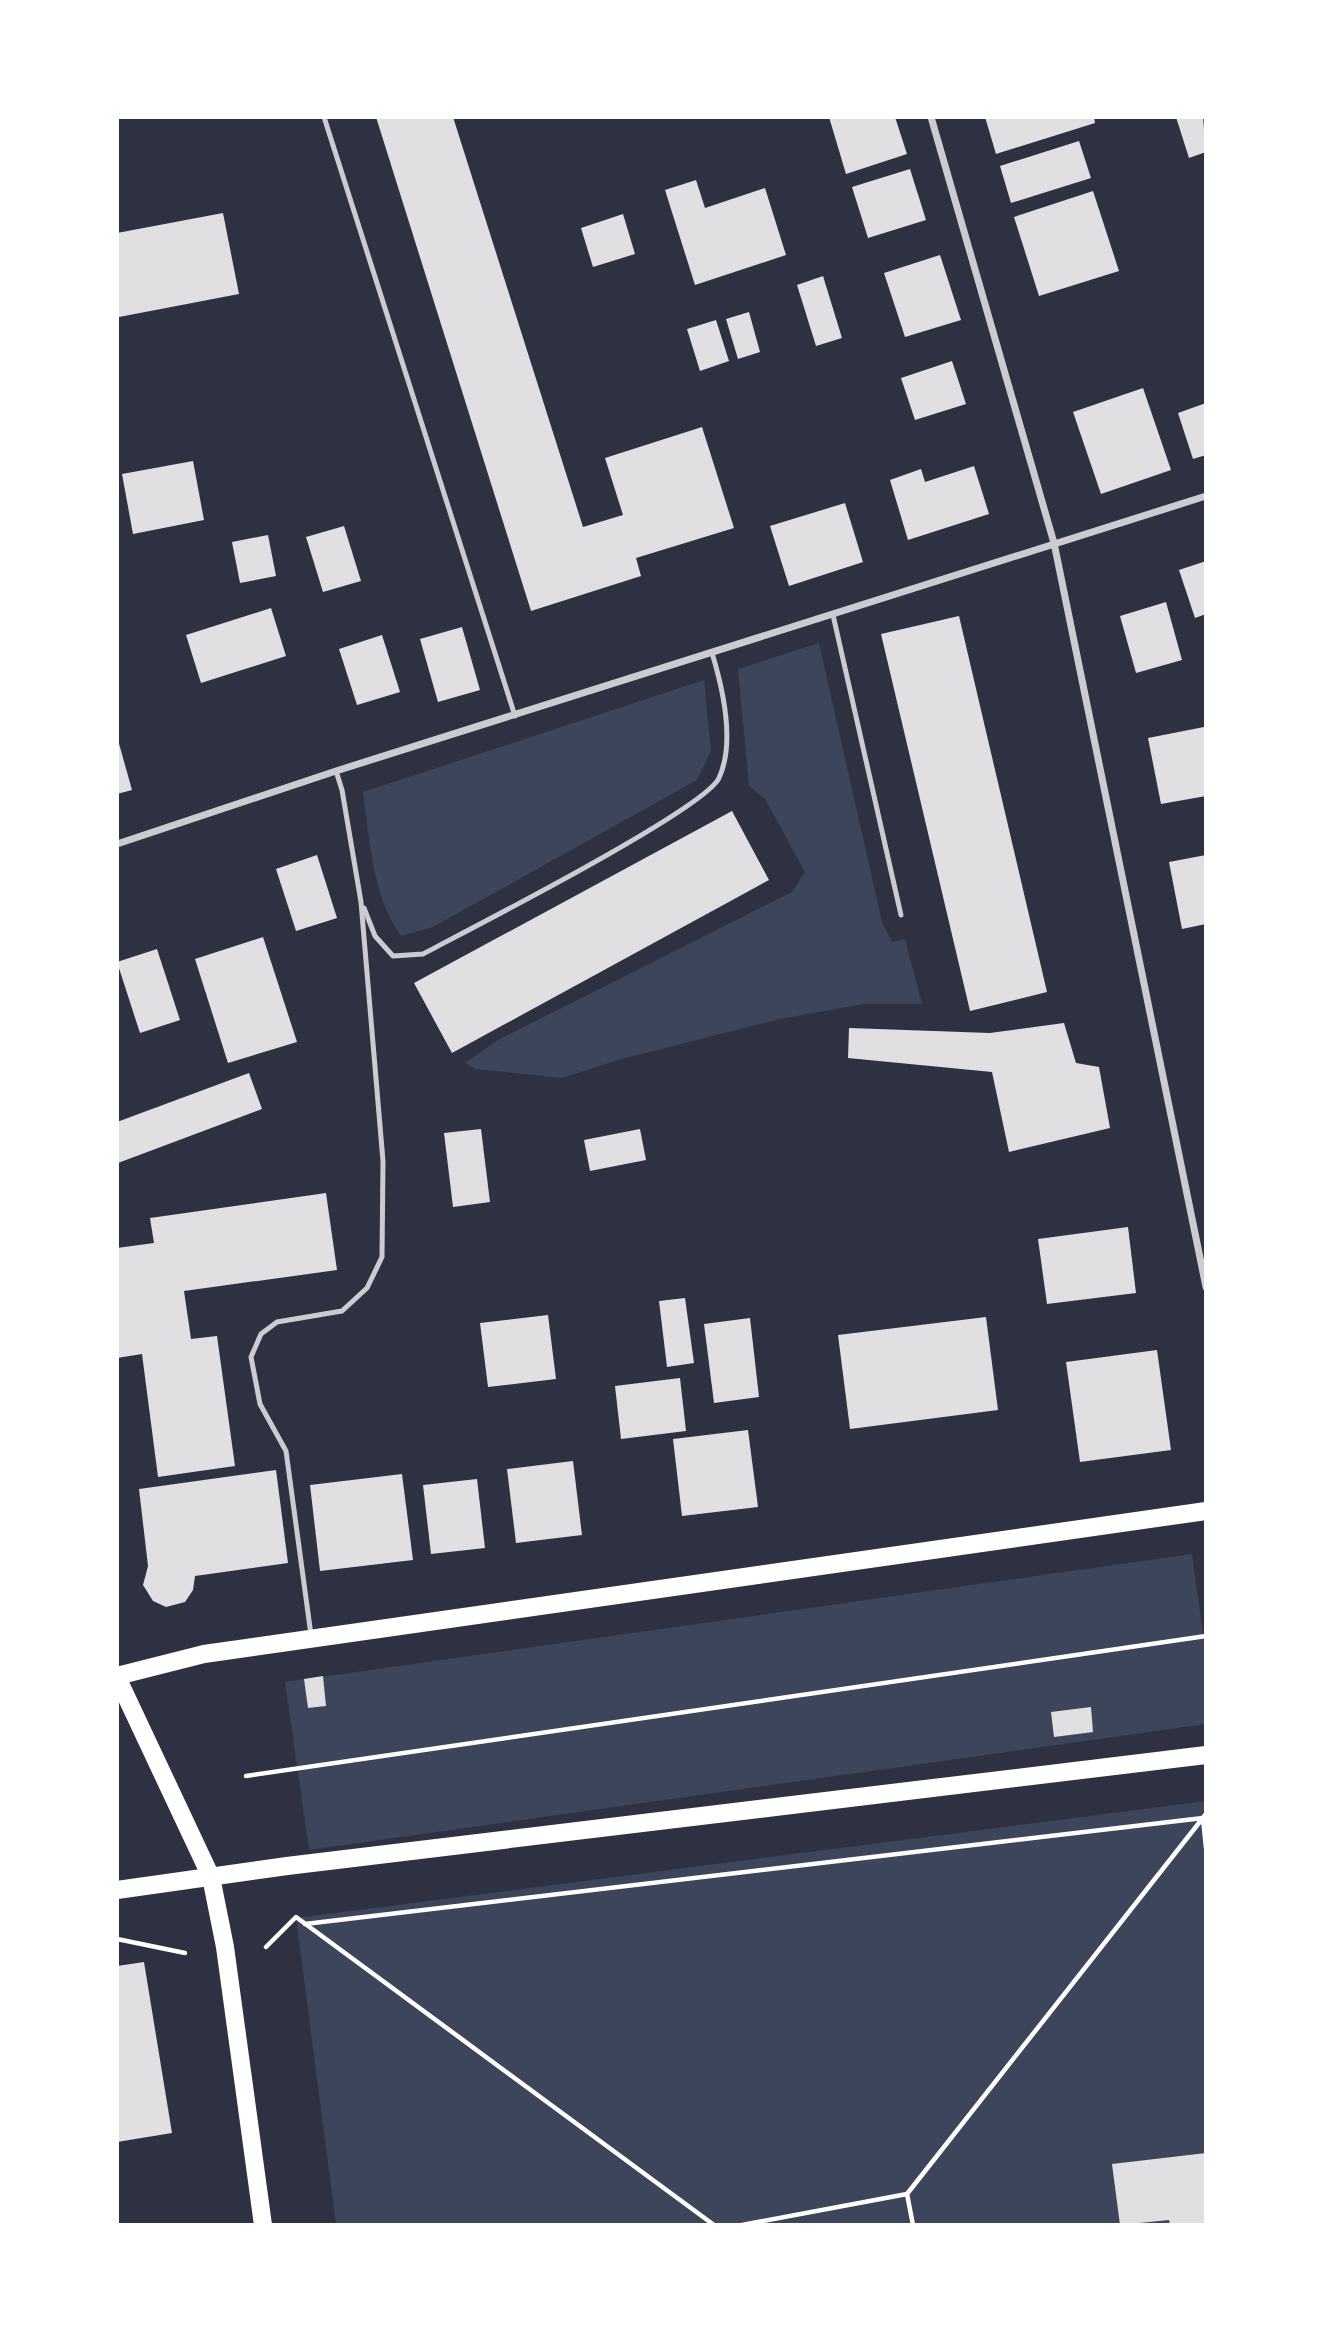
<svg xmlns="http://www.w3.org/2000/svg" width="1323" height="2342" viewBox="0 0 1323 2342" font-family="'Noto Sans',sans-serif">
<style>
.green{fill:#3c4559}
.building{fill:#e0e0e3}
.lines{fill:none;stroke-linecap:round;stroke-linejoin:round}
.path{stroke:#fff;stroke-width:4.5}
.service{stroke:#caccd0;stroke-width:5}
.minor{stroke:#caccd0;stroke-width:7}
.primary{stroke:#fff;stroke-width:18}
</style>
<rect width="100%" height="100%" fill="#2d3142"/>
<!-- green -->
<g class="green">
<path d="M819 643 882 922 892 942 905 939 922 1004H864L780 1019 618 1060 562 1078 475 1069 465 1063 498 1040 792 892 805 872 765 799 749 786 738 669Z"/>
<path d="M704 680 711 751 697 780 433 927 401 936C372 896 370 840 363 792Z"/>
<path d="M1192 1554 1206 1654V1724L309 1850 285 1682Z"/>
<path d="M1206 1801V2225H336L296 1918Z"/>
</g>
<!-- building -->
<g class="building">
<path d="M376 117H453L583 527 623 515 605 458 702 427 734 528 636 558 641 576 531 611Z"/>
<path d="M829 117H895L907 154 846 174Z"/>
<path d="M985 117H1094L1095 123 996 154Z"/>
<path d="M1176 117H1203L1206 152 1189 158Z"/>
<path d="M1079 141 1091 178 1011 203 1000 166Z"/>
<path d="M910 169 926 220 868 238 852 187Z"/>
<path d="M696 180 705 208 765 188 786 255 695 285 665 190Z"/>
<path d="M1093 191 1119 271 1039 296 1014 217Z"/>
<path d="M223 213 239 294 119 317 117 233Z"/>
<path d="M623 214 635 254 593 267 581 228Z"/>
<path d="M940 255 961 320 905 337 884 273Z"/>
<path d="M823 276 842 338 816 346 797 285Z"/>
<path d="M749 312 760 352 738 359 726 319Z"/>
<path d="M716 320 729 361 700 371 687 329Z"/>
<path d="M952 361 966 404 915 420 901 378Z"/>
<path d="M1143 388 1171 470 1101 494 1073 412Z"/>
<path d="M1206 403V455L1193 459 1178 413Z"/>
<path d="M193 461 204 520 133 534 122 474Z"/>
<path d="M974 466 989 514 908 540 890 480 921 469 925 482Z"/>
<path d="M845 503 863 562 789 586 770 526Z"/>
<path d="M344 526 361 581 323 592 306 537Z"/>
<path d="M268 535 276 576 240 583 232 542Z"/>
<path d="M1206 561V614L1195 618 1179 570Z"/>
<path d="M1166 602 1182 660 1136 673 1120 616Z"/>
<path d="M271 608 286 656 201 683 186 635Z"/>
<path d="M959 616 1047 992 970 1011 881 634Z"/>
<path d="M462 627 480 690 438 702 420 639Z"/>
<path d="M382 635 400 692 357 705 339 649Z"/>
<path d="M1204 727 1206 796 1161 804 1148 738Z"/>
<path d="M118 740 132 790 117 794V741Z"/>
<path d="M732 811 769 880 452 1053 414 983Z"/>
<path d="M317 855 337 918 296 931 276 869Z"/>
<path d="M1206 855V924L1182 929 1169 862Z"/>
<path d="M263 937 297 1042 228 1063 195 959Z"/>
<path d="M157 949 180 1020 140 1033 117 962Z"/>
<path d="M1064 1023 1076 1063 1099 1067 1110 1128 1009 1152 992 1072 848 1058 849 1028 990 1033Z"/>
<path d="M249 1073 262 1109 118 1163 117 1122Z"/>
<path d="M481 1129 490 1202 453 1207 444 1133Z"/>
<path d="M640 1129 646 1160 590 1171 584 1140Z"/>
<path d="M326 1193 337 1270 184 1291 191 1339 217 1336 235 1466 158 1477 142 1354 117 1358V1248L154 1243 150 1218Z"/>
<path d="M1128 1227 1136 1293 1047 1304 1038 1239Z"/>
<path d="M685 1298 694 1363 667 1367 659 1301Z"/>
<path d="M548 1315 556 1379 488 1387 480 1323Z"/>
<path d="M986 1317 998 1410 850 1429 838 1335Z"/>
<path d="M750 1318 759 1397 714 1403 704 1324Z"/>
<path d="M1157 1350 1171 1450 1080 1462 1066 1362Z"/>
<path d="M680 1378 686 1431 621 1439 615 1386Z"/>
<path d="M748 1430 758 1507 682 1516 673 1439Z"/>
<path d="M573 1461 582 1535 516 1543 507 1469Z"/>
<path d="M276 1470 288 1563 195 1576 193 1590 185 1602 166 1607 153 1601 143 1585 148 1566 139 1489Z"/>
<path d="M402 1474 413 1560 320 1571 310 1485Z"/>
<path d="M477 1479 485 1548 431 1554 423 1485Z"/>
<path d="M323 1676 326 1706 308 1708 304 1679Z"/>
<path d="M1091 1707 1093 1732 1054 1737 1051 1712Z"/>
<path d="M144 1962 172 2133 117 2142V1966Z"/>
<path d="M1206 2153V2225H1170L1169 2220 1120 2225 1112 2164Z"/>
</g>
<g class="lines">
<!-- path -->
<g class="path">
<path d="M246 1776 1206 1636"/>
<path d="M305 1924 1203 1818 1206 1848"/>
<path d="M117 1939 185 1953"/>
<path d="M266 1947 296 1917 714 2225"/>
<path d="M907 2194 1206 1814"/>
<path d="M742 2225 907 2194 913 2225"/>
</g>
<!-- service -->
<g class="service">
<path d="M324 117 515 716"/>
<path d="M833 615 901 915"/>
<path d="M364 908 375 936 393 956 423 954C468 930 704 810 719 778 735 743 723 689 712 653"/>
<path d="M311 1635 286 1451 260 1404 251 1357 261 1334 277 1322 342 1311 367 1288 382 1257 383 1161 361 902 342 790 336 771"/>
</g>
<!-- minor -->
<g class="minor">
<path d="M931 117 1054 543 1206 1287"/>
<path d="M117 844 336 771 1206 496"/>
</g>
<!-- primary -->
<g class="primary">
<path d="M117 1676 204 1654 1206 1511"/>
<path d="M117 1677 211 1877 225 1947 263 2225"/>
<path d="M117 1890 287 1866 1206 1755"/>
</g>
</g>
<!-- border -->
<rect width="1323" height="2342" fill="none" stroke="#ffffff" stroke-width="238"/>
</svg>
